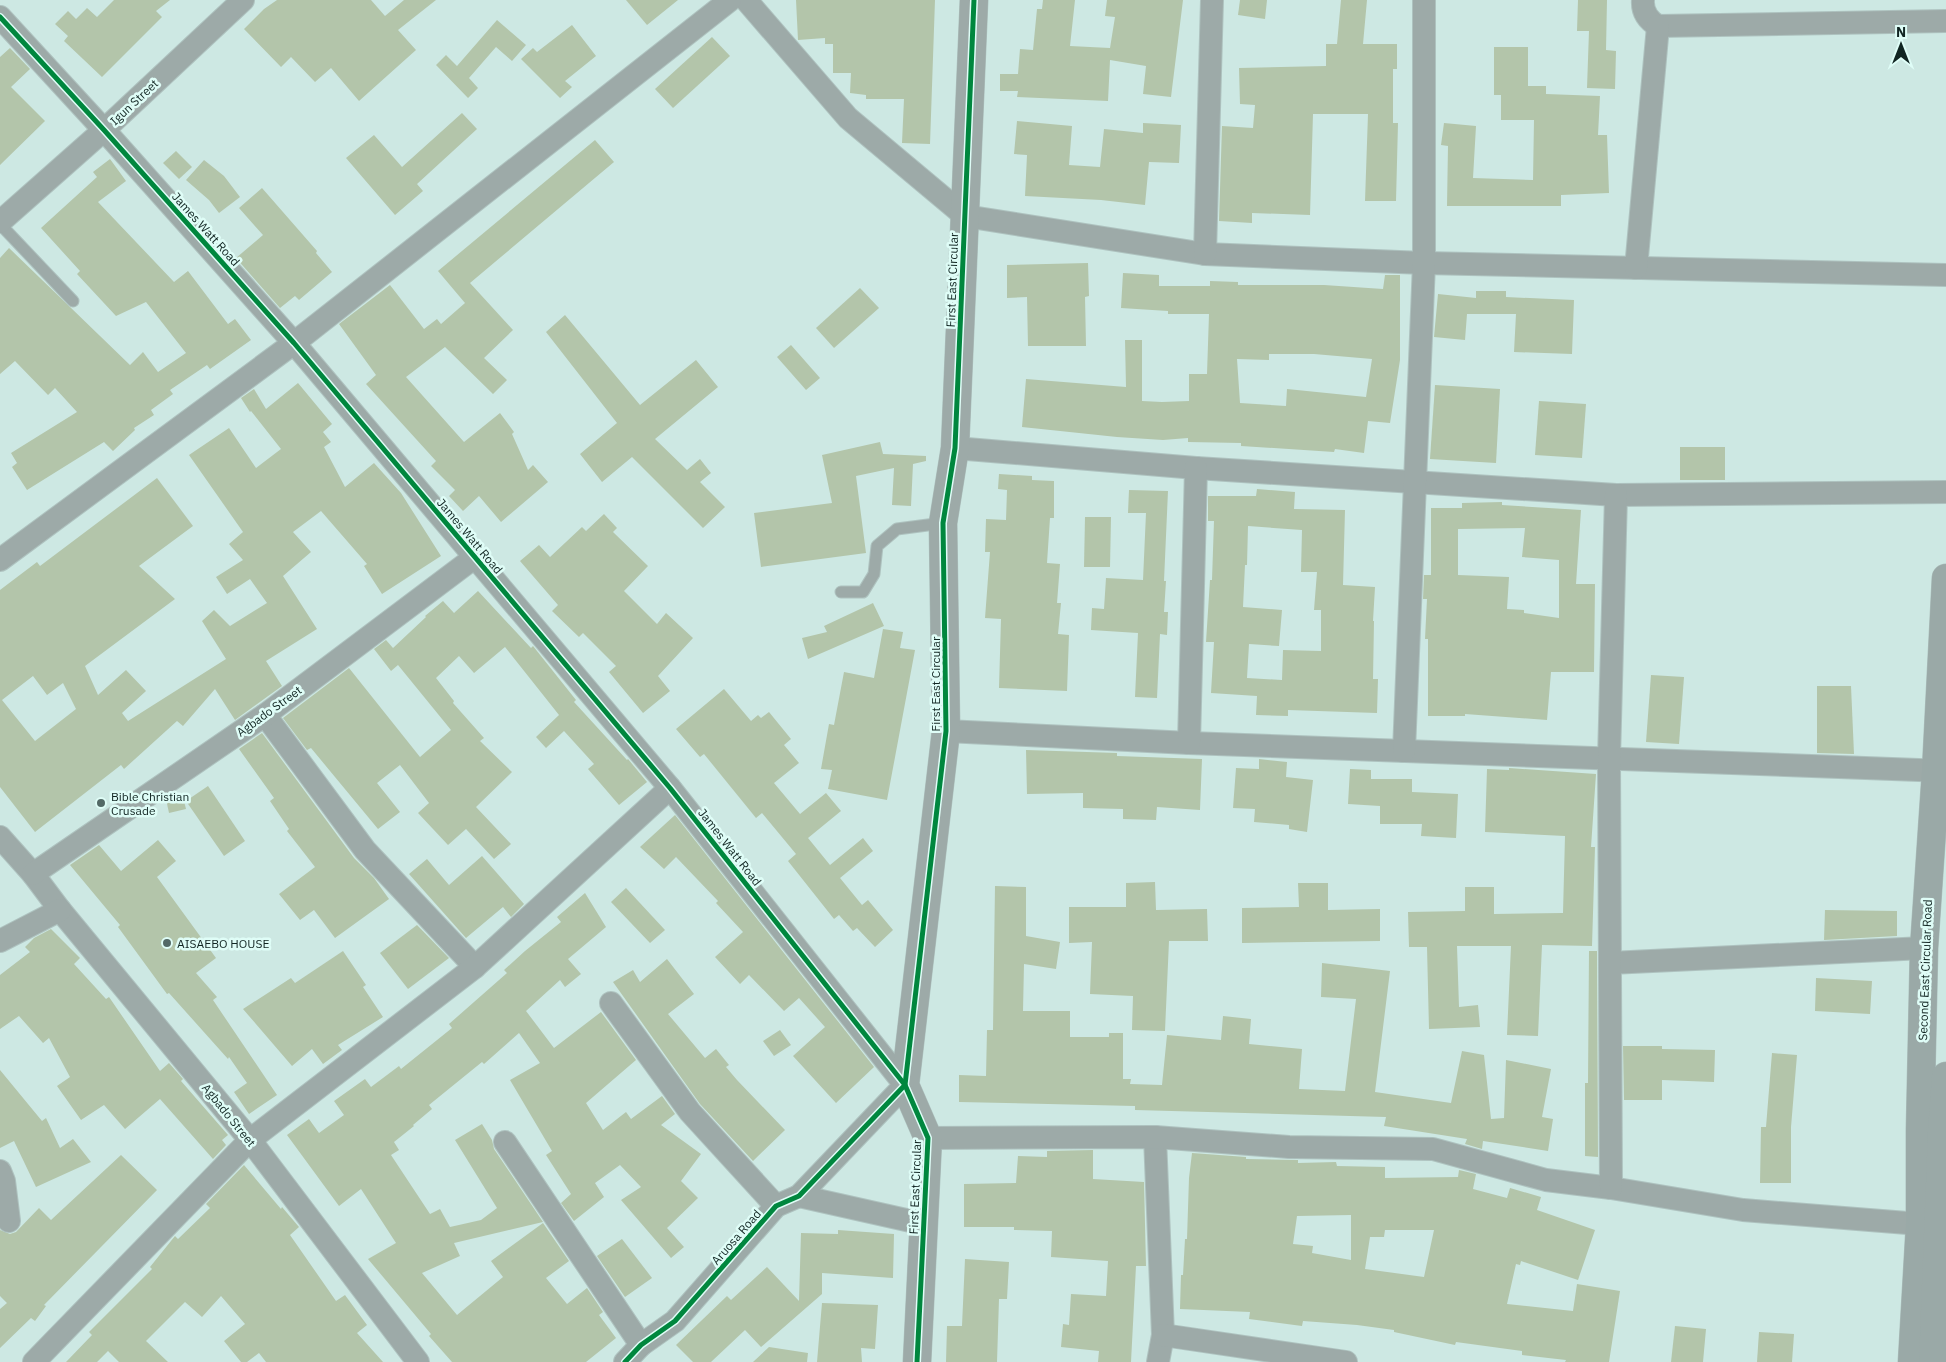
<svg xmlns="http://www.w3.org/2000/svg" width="1946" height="1362" viewBox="0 0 1946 1362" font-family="'IBM Plex Sans',sans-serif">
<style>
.building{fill:#b3c5aa;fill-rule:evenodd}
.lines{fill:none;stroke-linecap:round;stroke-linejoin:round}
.service-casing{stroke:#aec2bf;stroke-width:13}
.minor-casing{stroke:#aec2bf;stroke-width:24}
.tertiary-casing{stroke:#aec2bf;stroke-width:29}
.secondary-casing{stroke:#aec2bf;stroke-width:29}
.service{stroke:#9daaa8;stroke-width:11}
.minor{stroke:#9daaa8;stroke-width:22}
.tertiary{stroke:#9daaa8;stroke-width:28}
.secondary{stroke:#9aa9a7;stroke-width:28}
.cycleway-casing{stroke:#dffdf7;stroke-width:8}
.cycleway{stroke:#00873e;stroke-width:5}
.poi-dot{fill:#536966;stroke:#dffdf7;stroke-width:2}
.labels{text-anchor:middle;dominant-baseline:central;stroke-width:5;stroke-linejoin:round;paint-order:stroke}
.street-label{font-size:12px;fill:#112522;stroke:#dffdf7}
.poi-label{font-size:12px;fill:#112522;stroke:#dffdf7;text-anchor:start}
</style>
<rect width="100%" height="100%" fill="#cde8e3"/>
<!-- building -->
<g class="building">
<path d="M114 0H170L156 11 162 17 102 77 64 41 68 36 55 24 68 11 76 19 87 8 97 17Z"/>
<path d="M277 0H371L385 16 404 0H436L398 30 416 50 359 101 331 68 315 82 291 57 281 67 244 29 264 9Z"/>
<path d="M626 0H678L647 25Z"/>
<path d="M796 0H935L930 144 902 143 904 99H866V95L850 93 851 73H833V44H825V38L798 40Z"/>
<path d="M1043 0H1075L1070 46 1110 48 1115 17 1105 16 1107 0H1183L1171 97 1143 94 1146 66 1110 60 1108 101 1017 97 1018 91H1000V74H1018L1020 49 1033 50 1037 9H1042Z"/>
<path d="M1240 0H1267L1265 19 1238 15Z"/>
<path d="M1341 0H1367L1363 44H1397V69H1393V123H1398L1396 201H1365L1368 114H1313L1310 215 1252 213V223L1219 221 1222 126 1253 128 1255 105 1240 104 1239 68 1326 66V44H1337Z"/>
<path d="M1578 0H1607L1606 50 1616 51 1615 89 1587 88 1589 31H1577Z"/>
<path d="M497 20 526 45 512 61 496 47 469 78 478 88 468 98 436 65 446 55 457 66Z"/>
<path d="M572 25 596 56 565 81 572 87 560 98 521 59 533 48 537 52Z"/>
<path d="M712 37 730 56 673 108 655 89Z"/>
<path d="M1494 47H1528V86H1546V94L1600 96 1598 135H1607L1609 193 1561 195V206H1447L1448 146 1441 145 1444 123 1476 126 1473 178 1533 180 1534 120H1501V95H1494Z"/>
<path d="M10 48 30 69 11 87 45 121 0 165V57Z"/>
<path d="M462 113 477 129 417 184 423 191 395 215 346 158 374 135 402 167Z"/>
<path d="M1017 121 1072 126 1069 165 1100 167 1104 129 1143 133V123L1181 125 1179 163 1149 162 1145 205 1101 200 1025 196 1027 155 1014 154Z"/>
<path d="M595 140 614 162 470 283 513 330 484 358 507 380 493 394 445 347 406 377 464 442 500 413 514 432 512 434 528 470 533 465 548 482 501 522 479 496 463 511 449 496 455 490 431 466 436 461 366 384 376 375 339 324 390 285 424 329 437 319 441 324 465 303 438 271Z"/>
<path d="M176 151 192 167 179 179 163 163Z"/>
<path d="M110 159 126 181 98 202 174 282 188 271 228 324 235 319 251 340 210 369 207 365 170 390 173 394 151 410 154 415 134 428 135 430 113 451 104 442 27 490 12 467 17 463 11 453 77 412 55 388 48 395 15 361 0 374V258L9 248 130 365 143 352 158 372 186 353 146 302 116 316 77 274 80 271 41 228 97 177 93 172Z"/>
<path d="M204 160 224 176 240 197 219 213 209 200 186 180Z"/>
<path d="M262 188 317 251 316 253 332 272 299 300 295 296 280 308 236 258 263 235 239 208Z"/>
<path d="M1088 263 1089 296 1085 297 1086 346H1028L1027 297 1007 298V265Z"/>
<path d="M1123 273 1159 275V286H1210V281L1238 282V285H1324L1383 289 1385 275H1400V360L1390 423 1368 421 1364 453 1335 449 1334 452 1241 446V443L1188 442V438L1163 440 1117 437 1022 427 1026 379 1126 387 1125 340H1142V401L1162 402 1189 401V374H1207L1209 314H1168V311L1121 308ZM1269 354H1314L1372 359 1366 397 1287 389 1286 406 1240 403 1237 359 1269 360Z"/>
<path d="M860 288 879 308 834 348 816 328Z"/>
<path d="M1476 291H1506V297L1574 300 1572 354 1514 352 1516 314H1467L1465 340 1434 337 1438 294 1476 298Z"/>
<path d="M565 315 640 405 696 360 718 387 655 439 687 470 700 459 711 473 700 482 725 507 703 528 632 457 602 482 580 454 617 423 546 332Z"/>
<path d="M791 345 820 378 806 390 777 357Z"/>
<path d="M298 383 332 424 323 432 331 442 324 447 345 487 374 463 401 493 441 556 382 594 364 566 367 564 321 511 293 532 311 552 283 576 317 629 266 661 282 686 235 720 215 689 183 726 177 721 124 769 121 765 35 832 0 787V590L37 562 40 566 157 478 193 526 139 566 175 599 85 666 98 695 126 670 146 691 122 713 128 721 226 659 202 621 214 610 230 626 267 603 250 579 227 594 216 577 243 560 229 544 243 532 189 455 229 428 256 468 281 449 251 411 250 412 241 398 254 389 266 409ZM33 676 47 695 63 683 76 709 35 741 2 700Z"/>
<path d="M1435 385 1500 389 1496 463 1430 459Z"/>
<path d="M1539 401 1586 404 1582 458 1535 455Z"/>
<path d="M880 442 883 454 926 456V461L913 464 911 506 892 505 894 468 856 476 866 553 761 567 754 513 832 503 822 455Z"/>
<rect x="1680" y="447" width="45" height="33"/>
<path d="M999 474 1032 476V480L1054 481V518H1050L1047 563 1060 564 1057 603H1061L1058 634 1069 635 1067 691 999 688 1001 619 985 618 990 552H985L986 519 1006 520 1007 490 998 489Z"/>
<path d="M1257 489 1295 492 1294 509 1345 510 1343 585 1375 587 1373 621H1374L1373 679H1378L1377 713 1288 710V716L1256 715 1257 696 1211 693 1214 642H1206L1210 580H1212L1214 521H1208V496H1256ZM1248 526 1302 530 1301 572H1317L1314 610H1321V651L1283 650 1282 680 1247 678 1249 644 1279 646 1282 610 1243 607 1245 565H1247Z"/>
<path d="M1129 490 1168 491 1164 581H1166L1164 612H1168L1167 635 1160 634 1157 698 1135 697 1138 633 1091 630 1092 608 1104 609 1106 578 1143 580 1146 513H1128Z"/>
<path d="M1502 502V505L1581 510 1576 584H1595L1594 672H1551L1547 720 1465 714V716H1428V639H1425L1427 599H1423L1424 575H1431V508H1462V503ZM1525 528 1522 557 1559 560V618L1524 613V610L1507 609 1509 577 1458 575V529Z"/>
<path d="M604 514 617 528 613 532 648 566 624 591 657 624 666 613 693 638 658 676 670 691 643 713 609 672 616 666 583 633 579 637 552 611 558 605 520 561 539 545 550 557 582 527 586 531Z"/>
<path d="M1085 517H1111L1110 567H1084Z"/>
<path d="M478 591 531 648 533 646 576 700 574 702 627 760 628 759 647 782 619 805 588 769 594 764 564 731 546 748 536 737 559 715 505 647 474 673 459 656 436 678 454 701 453 703 484 738 480 741 512 772 476 807 511 844 494 859 466 829 448 845 418 813 429 803 400 765 377 783 400 812 378 829 311 748 307 750 283 718 349 668 420 757 451 730 398 665 391 671 374 649 386 640 393 648 426 617 425 616 443 601 454 613Z"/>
<path d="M873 603 884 626 808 659 802 638 827 632 824 626Z"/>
<path d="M883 629 903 632 900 648 915 650 887 800 828 789 832 770 821 769 829 724 834 725 844 672 874 678Z"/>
<path d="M1651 675 1684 677 1679 744 1646 742Z"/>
<path d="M1817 686H1851L1854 754 1817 753Z"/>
<path d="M724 689 751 721 758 715 761 718 769 712 791 739 784 745 799 763 774 783 800 814 826 793 841 811 808 838 830 865 863 838 873 851 840 878 862 905 868 900 893 930 875 947 857 928 853 931 839 915 834 919 788 861 796 854 762 813 756 818 704 754 700 757 676 729Z"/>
<path d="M262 733 354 858 374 878 389 899 335 938 314 910 300 920 279 894 315 867 287 831 289 829 270 801 274 798 239 749Z"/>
<path d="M1026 750 1117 753V756L1202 759 1200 810 1157 807 1156 820 1123 819V809L1083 808V793L1027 794Z"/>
<path d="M1259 759 1287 762 1286 777 1313 780 1307 832 1289 829V825L1254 822 1255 809 1233 808 1236 768 1259 769Z"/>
<path d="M1509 768 1596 774 1591 847H1595L1592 946 1542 945 1538 1036 1507 1035 1511 946H1457L1459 1007 1478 1005 1480 1027 1429 1029 1427 947H1409L1408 912 1465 911V887H1494V914L1563 913 1565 836 1485 832 1487 769 1509 770Z"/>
<path d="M1350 769 1371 770V779H1412V792L1458 794 1456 838 1421 836 1422 824H1380V806L1348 804Z"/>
<path d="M208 786 245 841 224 856 186 801Z"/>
<path d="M182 793 186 809 169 813 166 799 172 795Z"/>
<path d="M675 815 874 1067 836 1103 793 1056 825 1027 799 998 784 1011 749 975 740 984 715 957 743 932 716 903 718 901 676 857 664 869 640 847Z"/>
<path d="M158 840 176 861 157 877 216 958 196 973 217 997 213 1000 277 1095 249 1114 234 1092 247 1083 229 1057 228 1059 169 993 167 994 118 927 120 925 70 865 99 845 121 871Z"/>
<path d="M482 856 524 904 511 917 503 907 466 938 409 874 427 859 449 885Z"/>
<path d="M1155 882 1156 910 1207 909 1208 941H1169L1165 1031 1132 1030 1133 996 1090 994 1092 942 1069 943V907H1126V883Z"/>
<path d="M1298 883H1328V910L1380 909V941L1242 943V908L1299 907Z"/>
<path d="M995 886 1026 887V936L1060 942 1056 969 1024 964 1023 1011H1070V1037H1109V1033H1123V1079H1131L1130 1084 1162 1085 1167 1035 1221 1040 1223 1016 1251 1019 1249 1044 1302 1049 1299 1089 1345 1091 1356 999 1321 997 1322 963 1390 971 1375 1092 1451 1103 1462 1051 1484 1055 1491 1119 1504 1118 1506 1060 1551 1069 1542 1117 1553 1119 1548 1151 1483 1141 1482 1149 1465 1144 1467 1139 1384 1126 1386 1117 1135 1110V1106L959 1102V1075L986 1076 987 1030H993Z"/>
<path d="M626 888 665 930 650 943 611 902Z"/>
<path d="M585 893 606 927 568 959 581 974 565 987 560 980 526 1011 554 1048 601 1012 636 1060 586 1103 603 1130 626 1112 631 1119 662 1096 675 1114 661 1125 701 1154 681 1181 698 1198 667 1228 684 1247 671 1258 621 1200 641 1187 620 1165 595 1183 604 1197 574 1221 561 1203 571 1194 546 1155 552 1151 510 1080 540 1063 519 1033 484 1064 482 1062 429 1105 432 1109 413 1125 414 1126 394 1142 399 1150 391 1155 430 1214 440 1209 450 1227 481 1220 497 1208 455 1140 482 1124 492 1140 494 1149 543 1222 454 1243 460 1256 422 1273 457 1315 503 1277 491 1261 543 1223 569 1261 546 1278 567 1304 587 1288 603 1312 599 1315 616 1338 586 1362H452L429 1336 431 1334 368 1259 396 1243 361 1189 339 1206 287 1135 309 1119 319 1133 344 1115 334 1101 365 1079 371 1087 399 1066 401 1069 452 1028 449 1024 507 973 504 970 525 951 561 922 557 917Z"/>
<path d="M1825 910 1897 911V936L1824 940Z"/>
<path d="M417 925 449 958 408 989 380 953Z"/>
<path d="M51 929 80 958 74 964 106 999 109 997 160 1071 169 1063 183 1079 181 1081 228 1135 222 1140 226 1145 213 1159 160 1099 125 1129 104 1105 81 1120 57 1086 70 1077 49 1038 43 1043 19 1016 0 1029V975L30 952 25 947 34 938Z"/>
<path d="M343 951 366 985 363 987 383 1017 338 1045 342 1050 323 1064 312 1049 292 1066 243 1009 291 978 295 983Z"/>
<path d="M1589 951H1597L1598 1157 1585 1156V1083H1588Z"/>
<path d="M667 959 694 994 668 1014 705 1058 716 1049 729 1065 726 1067 737 1080 785 1130 753 1161 700 1104 613 982 633 970 640 982Z"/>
<path d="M1816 978 1872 981 1870 1014 1815 1011Z"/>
<path d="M780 1030 791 1045 774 1056 763 1041Z"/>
<path d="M1623 1046H1662V1049L1715 1050 1714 1082 1662 1080V1100H1624Z"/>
<path d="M1772 1053 1797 1055 1791 1127V1183H1760L1761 1127H1766Z"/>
<path d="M0 1070 42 1121 46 1118 60 1148 73 1139 91 1162 36 1187 14 1141 0 1148Z"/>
<path d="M1093 1150V1179L1144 1182 1146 1266H1136L1131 1362H1098L1099 1351 1061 1347 1063 1324 1069 1325 1071 1294 1106 1296 1108 1261 1051 1257 1052 1231 1014 1230V1227H964V1184L1016 1183 1018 1156 1047 1157V1151Z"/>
<path d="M1192 1153 1246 1157V1159L1298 1160V1163L1336 1162 1337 1166 1385 1167V1178L1458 1177 1459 1170 1476 1174 1473 1189 1507 1198 1510 1188 1541 1197 1537 1210 1595 1230 1578 1280 1521 1261 1520 1265 1516 1264 1507 1304 1573 1311 1577 1284 1620 1291 1609 1362H1565L1566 1360 1522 1355V1351L1456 1342 1455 1345 1394 1332V1330L1357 1325 1303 1321 1302 1326 1249 1319 1250 1312 1180 1309 1181 1275H1183L1185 1239H1187L1189 1178ZM1351 1215V1260L1312 1253 1313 1246 1293 1244 1297 1216ZM1385 1230H1434L1424 1277 1365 1269 1370 1237H1384Z"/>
<path d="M121 1155 157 1190 44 1305 46 1306 35 1321 31 1318 0 1348V1309L7 1303 0 1296V1230L10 1234 16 1232 39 1208 51 1220Z"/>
<path d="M244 1165 281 1209 282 1207 299 1227 290 1235 336 1301 345 1295 367 1325 357 1333 383 1362H266L259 1353 247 1362H241L224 1341 245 1324 221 1296 202 1317 185 1302 146 1341 168 1362H119L108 1351 97 1362H66L92 1335 89 1332 152 1269 150 1267 175 1236 178 1239 210 1208 206 1204Z"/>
<path d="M838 1230 894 1234 893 1278 822 1273V1294L761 1347 745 1330 711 1362H693L676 1345 727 1296 731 1300 767 1267 799 1301 801 1233 838 1234Z"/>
<path d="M622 1239 652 1278 625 1297 597 1256Z"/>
<path d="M965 1259 1009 1262 1007 1299H999L997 1362H946L947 1326H962Z"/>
<path d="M822 1303 878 1305 875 1349 861 1348 862 1362H817Z"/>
<path d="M1675 1326 1706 1329 1703 1362H1671Z"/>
<path d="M1759 1332 1794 1334 1792 1362H1757Z"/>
<path d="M769 1347 808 1353 807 1362H753Z"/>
</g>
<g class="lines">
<!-- service casing -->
<g class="service-casing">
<g id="service">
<path d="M0 224 73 301"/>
<path d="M841 592H863L874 574 877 546 897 529 943 523"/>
</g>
</g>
<!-- minor casing -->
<g class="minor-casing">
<g id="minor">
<path d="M746 0 848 118 965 216 1205 254 1424 263 1946 275"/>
<path d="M1643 0C1642 12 1648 20 1658 26L1946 21"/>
<path d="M0 17 104 130 294 343 670 788 905 1085 799 1196 776 1206 675 1321 641 1345 625 1362"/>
<path d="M0 222 104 130 243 0"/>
<path d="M1205 254 1212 0"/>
<path d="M1636 268 1658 26"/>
<path d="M955 448 1196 468 1616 495 1946 492"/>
<path d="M0 560 294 343 730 0"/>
<path d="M265 715 365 850 475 967"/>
<path d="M946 731 1189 743 1946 771"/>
<path d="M1189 743 1196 468"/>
<path d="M1404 751 1424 263V0"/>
<path d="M0 837 33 874 60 910 250 1140 418 1362"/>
<path d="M33 874 265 715 475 557"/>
<path d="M0 941 60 910"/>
<path d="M1610 963 1924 948"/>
<path d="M611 1003 690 1112 776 1206"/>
<path d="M1155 1137 1163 1335 1158 1362"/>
<path d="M928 1138 1155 1137 1289 1147 1433 1149 1546 1180 1611 1188 1743 1210 1920 1224"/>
<path d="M505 1142 641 1345"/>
<path d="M0 1171 4 1181 9 1221"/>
<path d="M1611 1188 1609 759 1616 495"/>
<path d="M799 1196 924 1224"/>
<path d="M1163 1335 1346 1362"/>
<path d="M34 1362 250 1140 475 967 670 788"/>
</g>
</g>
<!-- tertiary casing -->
<g class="tertiary-casing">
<path id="tertiary" d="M917 1362 928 1138 905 1085 946 731 943 523 955 448 974 0"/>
</g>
<!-- secondary casing -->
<g class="secondary-casing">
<g id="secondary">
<path d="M1912 1362 1920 1224V1131L1924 948 1936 771 1946 578"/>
<path d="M1933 1362 1942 1131 1946 1076"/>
</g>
</g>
<!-- service -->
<use href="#service" class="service"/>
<!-- minor -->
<use href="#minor" class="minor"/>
<!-- tertiary -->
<use href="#tertiary" class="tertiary"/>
<!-- secondary -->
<use href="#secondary" class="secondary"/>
<!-- cycleway casing -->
<g class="cycleway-casing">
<g id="cycleway">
<path d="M0 17 104 130 294 343 670 788 905 1085 799 1196 776 1206 675 1321 641 1345 625 1362"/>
<path d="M917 1362 928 1138 905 1085 946 731 943 523 955 448 974 0"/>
</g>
</g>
<!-- cycleway -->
<use href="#cycleway" class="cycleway"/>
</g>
<!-- markers -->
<g class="poi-dot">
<circle cx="101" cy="803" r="5"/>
<circle cx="167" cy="943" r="5"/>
</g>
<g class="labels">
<!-- street labels -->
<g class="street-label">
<text transform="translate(134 102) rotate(-43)">Igun Street</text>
<text transform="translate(206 229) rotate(48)">James Watt Road</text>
<text transform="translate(952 280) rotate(-88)">First East Circular</text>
<text transform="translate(470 536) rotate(50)">James Watt Road</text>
<text transform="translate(935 684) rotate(-90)">First East Circular</text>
<text transform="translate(269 711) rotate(-36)">Agbado Street</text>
<text transform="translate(730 847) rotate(52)">James Watt Road</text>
<text transform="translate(1925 970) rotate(-88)">Second East Circular Road</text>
<text transform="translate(229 1115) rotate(51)">Agbado Street</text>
<text transform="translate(915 1187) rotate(-88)">First East Circular</text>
<text transform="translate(736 1237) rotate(-49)">Aruosa Road</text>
</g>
<!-- poi labels -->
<g class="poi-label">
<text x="111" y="796">Bible Christian<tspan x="111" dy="14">Crusade</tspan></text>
<text x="177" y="943">AISAEBO HOUSE</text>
</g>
</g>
<!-- north arrow -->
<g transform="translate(1901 45)" stroke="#dffdf7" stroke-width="4" paint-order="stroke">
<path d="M0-4L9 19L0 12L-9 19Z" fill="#112522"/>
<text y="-8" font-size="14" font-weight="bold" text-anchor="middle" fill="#112522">N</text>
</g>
</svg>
